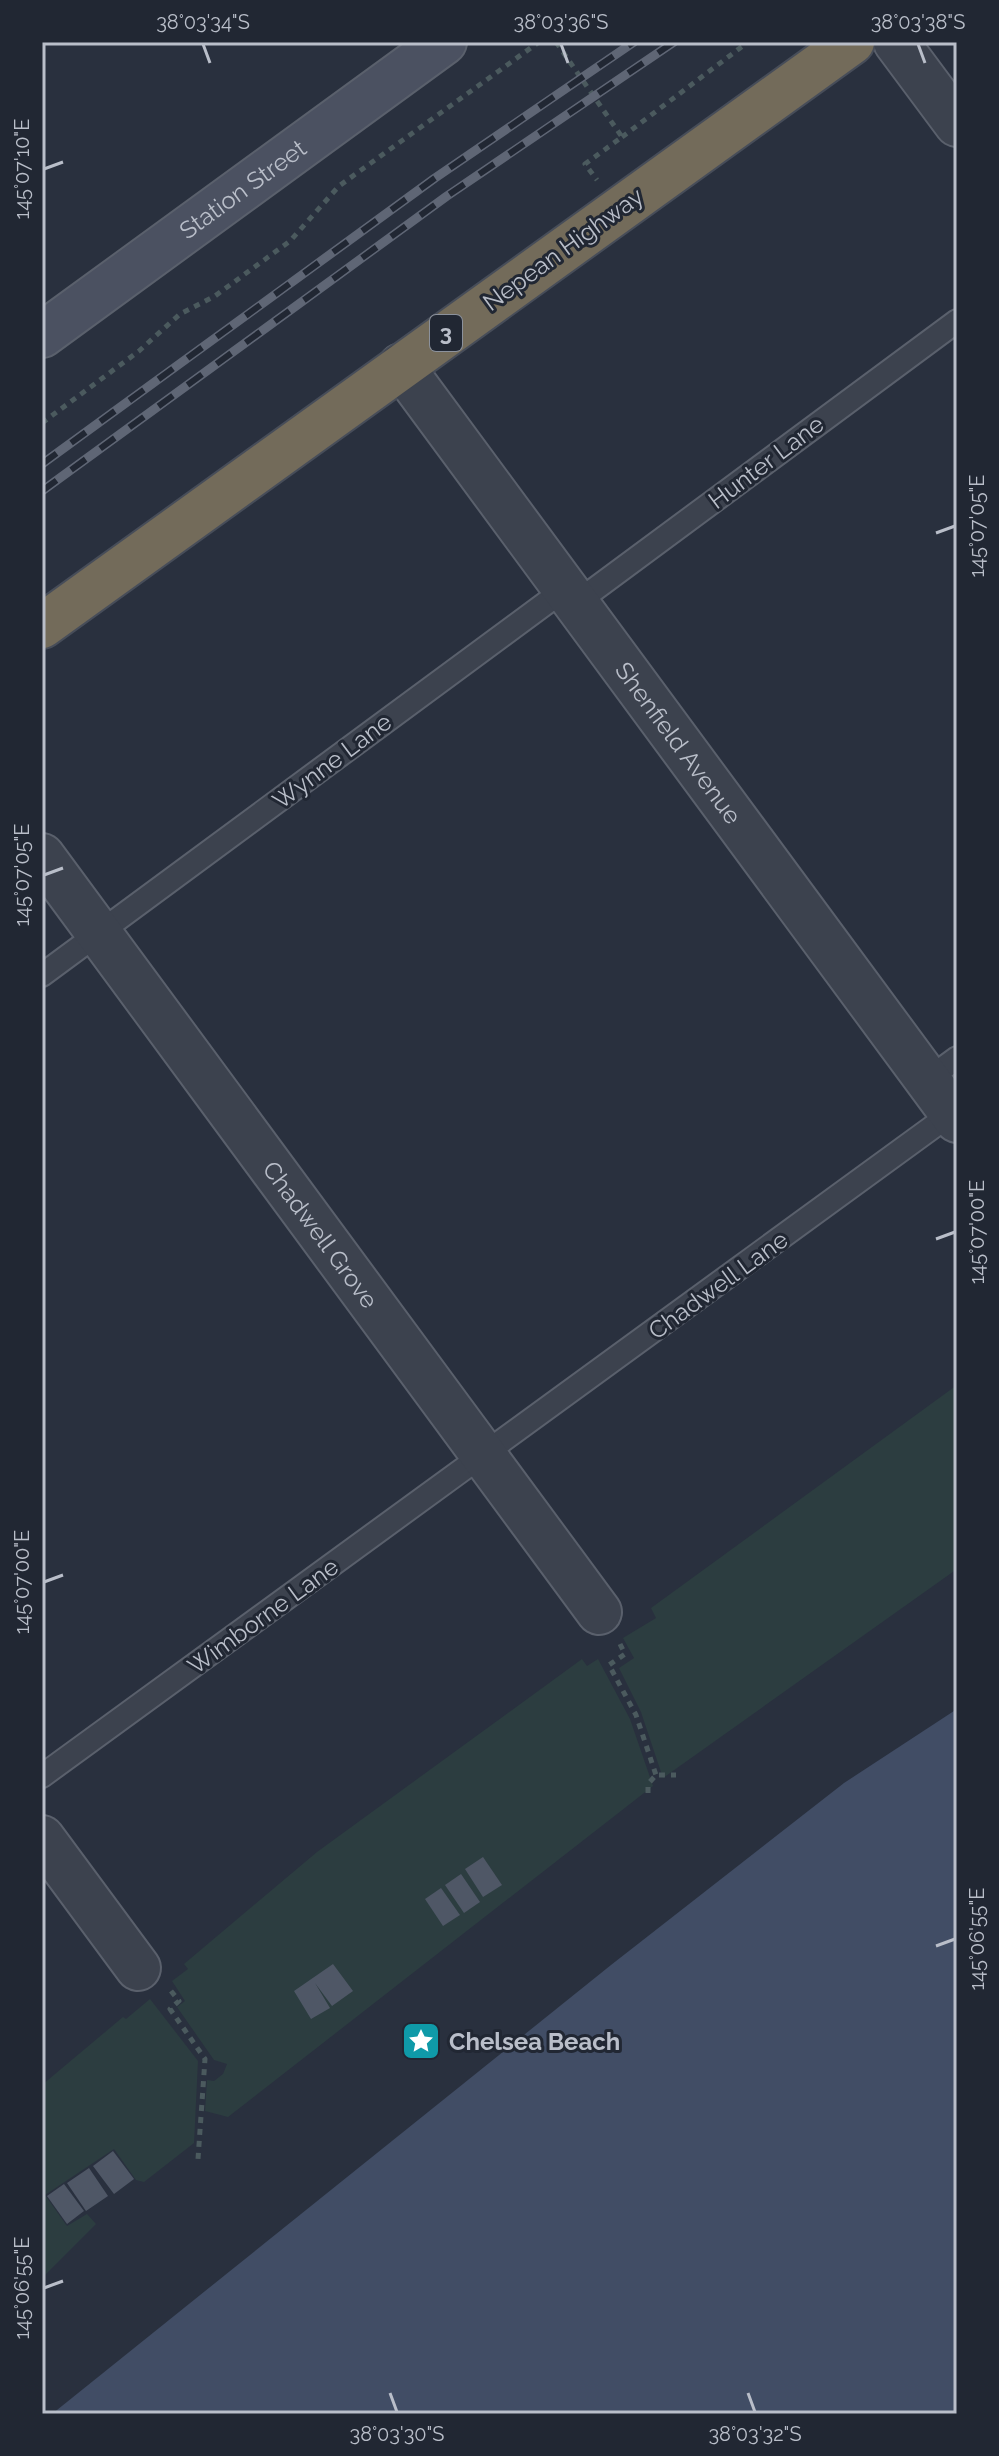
<svg xmlns="http://www.w3.org/2000/svg" width="999" height="2456" viewBox="0 0 999 2456" font-family="Raleway,sans-serif">
<style>
.green{fill:#2c3d40}
.water{fill:#414d65}
.building{fill:#4f5766}
.lines{fill:none;stroke-linecap:round;stroke-linejoin:round}
.lane-casing{stroke:#5a606c;stroke-width:26}
.street-casing{stroke:#5a606c;stroke-width:48}
.secondary-casing{stroke:#5a606c;stroke-width:48}
.highway-casing{stroke:#474d59;stroke-width:48}
.path{stroke:#4b5a5e;stroke-width:5;stroke-dasharray:6 6;stroke-linecap:butt}
.lane{stroke:#3c424e;stroke-width:22}
.street{stroke:#3c424e;stroke-width:44}
.secondary{stroke:#4b5161;stroke-width:44}
.highway{stroke:#736b5a;stroke-width:44}
.rail-casing{stroke:#5f6675;stroke-width:9}
.rail{stroke:#212733;stroke-width:6;stroke-dasharray:18;stroke-linecap:butt}
.ticks{fill:none;stroke:#b9bec9;stroke-width:3}
.labels{text-anchor:middle;dominant-baseline:central;stroke-width:6;stroke-linejoin:round;paint-order:stroke}
.shield{fill:#212733;stroke:#8b919c;stroke-width:2}
.shield-label{font-size:22px;font-weight:bold;fill:#b9bec9}
.street-label{font-size:24px;fill:#b9bec9;stroke:#212733}
.poi-label{font-size:24px;font-weight:bold;fill:#b9bec9;stroke:#212733;text-anchor:start}
.neatline{fill:none;stroke:#b9bec9;stroke-width:3}
.ticks-label{font-size:20px;text-anchor:middle;fill:#b9bec9}
</style>
<rect width="100%" height="100%" fill="#29303e"/>
<!-- green -->
<g class="green">
<path d="M957 1385V1569L663 1778 641 1712 619 1668 634 1658 623 1638 656 1618 651 1608Z"/>
<path d="M582 1659 587 1666 598 1659 630 1719 653 1786 228 2117 205 2111 207 2080 214 2081 223 2074 227 2064 214 2060 177 2007 185 2001 172 1981 188 1969 184 1964 317 1852Z"/>
<path d="M150 1999 198 2061 194 2143 144 2182 136 2180 114 2149 45 2195 67 2226 87 2214 96 2224 42 2278V2085L123 2017 126 2019Z"/>
</g>
<!-- water -->
<path class="water" d="M957 1709V2414H52L611 1965 844 1783Z"/>
<!-- building -->
<g class="building">
<path d="M483 1857 502 1885 483 1897 465 1869Z"/>
<path d="M461 1874 480 1902 464 1913 445 1885Z"/>
<path d="M441 1888 460 1915 443 1926 425 1899Z"/>
<path d="M333 1964 353 1991 332 2006 315 1983 330 2008 311 2019 294 1991Z"/>
<path d="M113 2151 134 2179 114 2194 93 2166Z"/>
<path d="M89 2168 108 2196 86 2211 67 2183Z"/>
<path d="M64 2184 84 2211 67 2224 47 2196Z"/>
</g>
<g class="lines">
<!-- lane casing -->
<g class="lane-casing">
<g id="lane">
<path d="M576 603 957 321"/>
<path d="M42 975 565 589"/>
<path d="M927 1080 957 1058"/>
<path d="M42 1776 952 1113"/>
</g>
</g>
<!-- street casing -->
<g class="street-casing">
<g id="street">
<path d="M896 42 957 124"/>
<path id="s1" d="M401 366 957 1120"/>
<path id="s2" d="M42 856 599 1612"/>
<path d="M42 1838 138 1968"/>
</g>
</g>
<!-- secondary casing -->
<g class="secondary-casing">
<g id="secondary">
<path id="s3" d="M42 335 444 42"/>
</g>
</g>
<!-- highway casing -->
<g class="highway-casing">
<path id="highway" d="M42 626 852 42"/>
</g>
<!-- path -->
<g class="path">
<path d="M556 42 622 137 585 164 597 180"/>
<path d="M622 137 748 42"/>
<path d="M42 423 139 351 180 314 215 296 290 241 339 186 539 42"/>
<path d="M620 1644 625 1654 609 1665 636 1715 656 1775"/>
<path d="M648 1793V1784L656 1775H676"/>
<path d="M171 1991 179 2001 170 2009 205 2059 198 2159"/>
</g>
<!-- lane -->
<use href="#lane" class="lane"/>
<!-- street -->
<use href="#street" class="street"/>
<!-- secondary -->
<use href="#secondary" class="secondary"/>
<!-- highway -->
<use href="#highway" class="highway"/>
<!-- rail casing -->
<g class="rail-casing">
<g id="rail">
<path d="M42 464 435 178 634 42"/>
<path d="M42 491 447 196 674 42"/>
</g>
</g>
<!-- rail -->
<use href="#rail" class="rail"/>
</g>
<!-- ticks -->
<path class="ticks" d="M203 44 210 63M561 44 568 63M918 44 925 63M44 169 63 162M936 533 955 526M44 875 63 868M936 1239 955 1232M44 1582 63 1575M936 1946 955 1939M44 2288 63 2281M390 2393 397 2412M748 2393 755 2412"/>
<!-- icons -->
<defs>
<g id="sight-square" transform="scale(2)"><rect x="-9" y="-9" width="18" height="18" rx="4" fill="#0f9aa8" stroke="#212733"/><path d="M0-6L1.8-2.2L6-1.7L2.9 1.2L3.7 5.4L0 3.3L-3.7 5.4L-2.9 1.2L-6-1.7L-1.8-2.2Z" fill="#fff"/></g>
</defs>
<g fill-rule="evenodd">
<use href="#sight-square" x="421" y="2041"/>
</g>
<g class="labels">
<!-- shield labels -->
<rect class="shield" x="430" y="315" width="32" height="36" rx="6"/>
<g class="shield-label">
<text x="446" y="333">3</text>
</g>
<!-- street labels -->
<g class="street-label">
<text stroke="none"><textPath href="#s3" startOffset="248">Station Street</textPath></text>
<text transform="translate(563 249) rotate(-36)">Nepean Highway</text>
<text transform="translate(766 462) rotate(-37)">Hunter Lane</text>
<text stroke="none"><textPath href="#s1" startOffset="468">Shenfield Avenue</textPath></text>
<text transform="translate(332 761) rotate(-37)">Wynne Lane</text>
<text stroke="none"><textPath href="#s2" startOffset="470">Chadwell Grove</textPath></text>
<text transform="translate(718 1285) rotate(-36)">Chadwell Lane</text>
<text transform="translate(263 1616) rotate(-36)">Wimborne Lane</text>
</g>
<!-- poi labels -->
<g class="poi-label">
<text x="449" y="2041">Chelsea Beach</text>
</g>
</g>
<!-- border -->
<rect width="999" height="2456" fill="none" stroke="#212733" stroke-width="88"/>
<rect x="44" y="44" width="911" height="2368" class="neatline"/>
<g class="ticks-label">
<text x="203" y="29">38°03'34"S</text>
<text x="561" y="29">38°03'36"S</text>
<text x="918" y="29">38°03'38"S</text>
<text transform="translate(22 169) rotate(-90)" y="7">145°07'10"E</text>
<text transform="translate(977 526) rotate(-90)" y="7">145°07'05"E</text>
<text transform="translate(22 875) rotate(-90)" y="7">145°07'05"E</text>
<text transform="translate(977 1232) rotate(-90)" y="7">145°07'00"E</text>
<text transform="translate(22 1582) rotate(-90)" y="7">145°07'00"E</text>
<text transform="translate(977 1939) rotate(-90)" y="7">145°06'55"E</text>
<text transform="translate(22 2288) rotate(-90)" y="7">145°06'55"E</text>
<text x="397" y="2441">38°03'30"S</text>
<text x="755" y="2441">38°03'32"S</text>
</g>
</svg>
